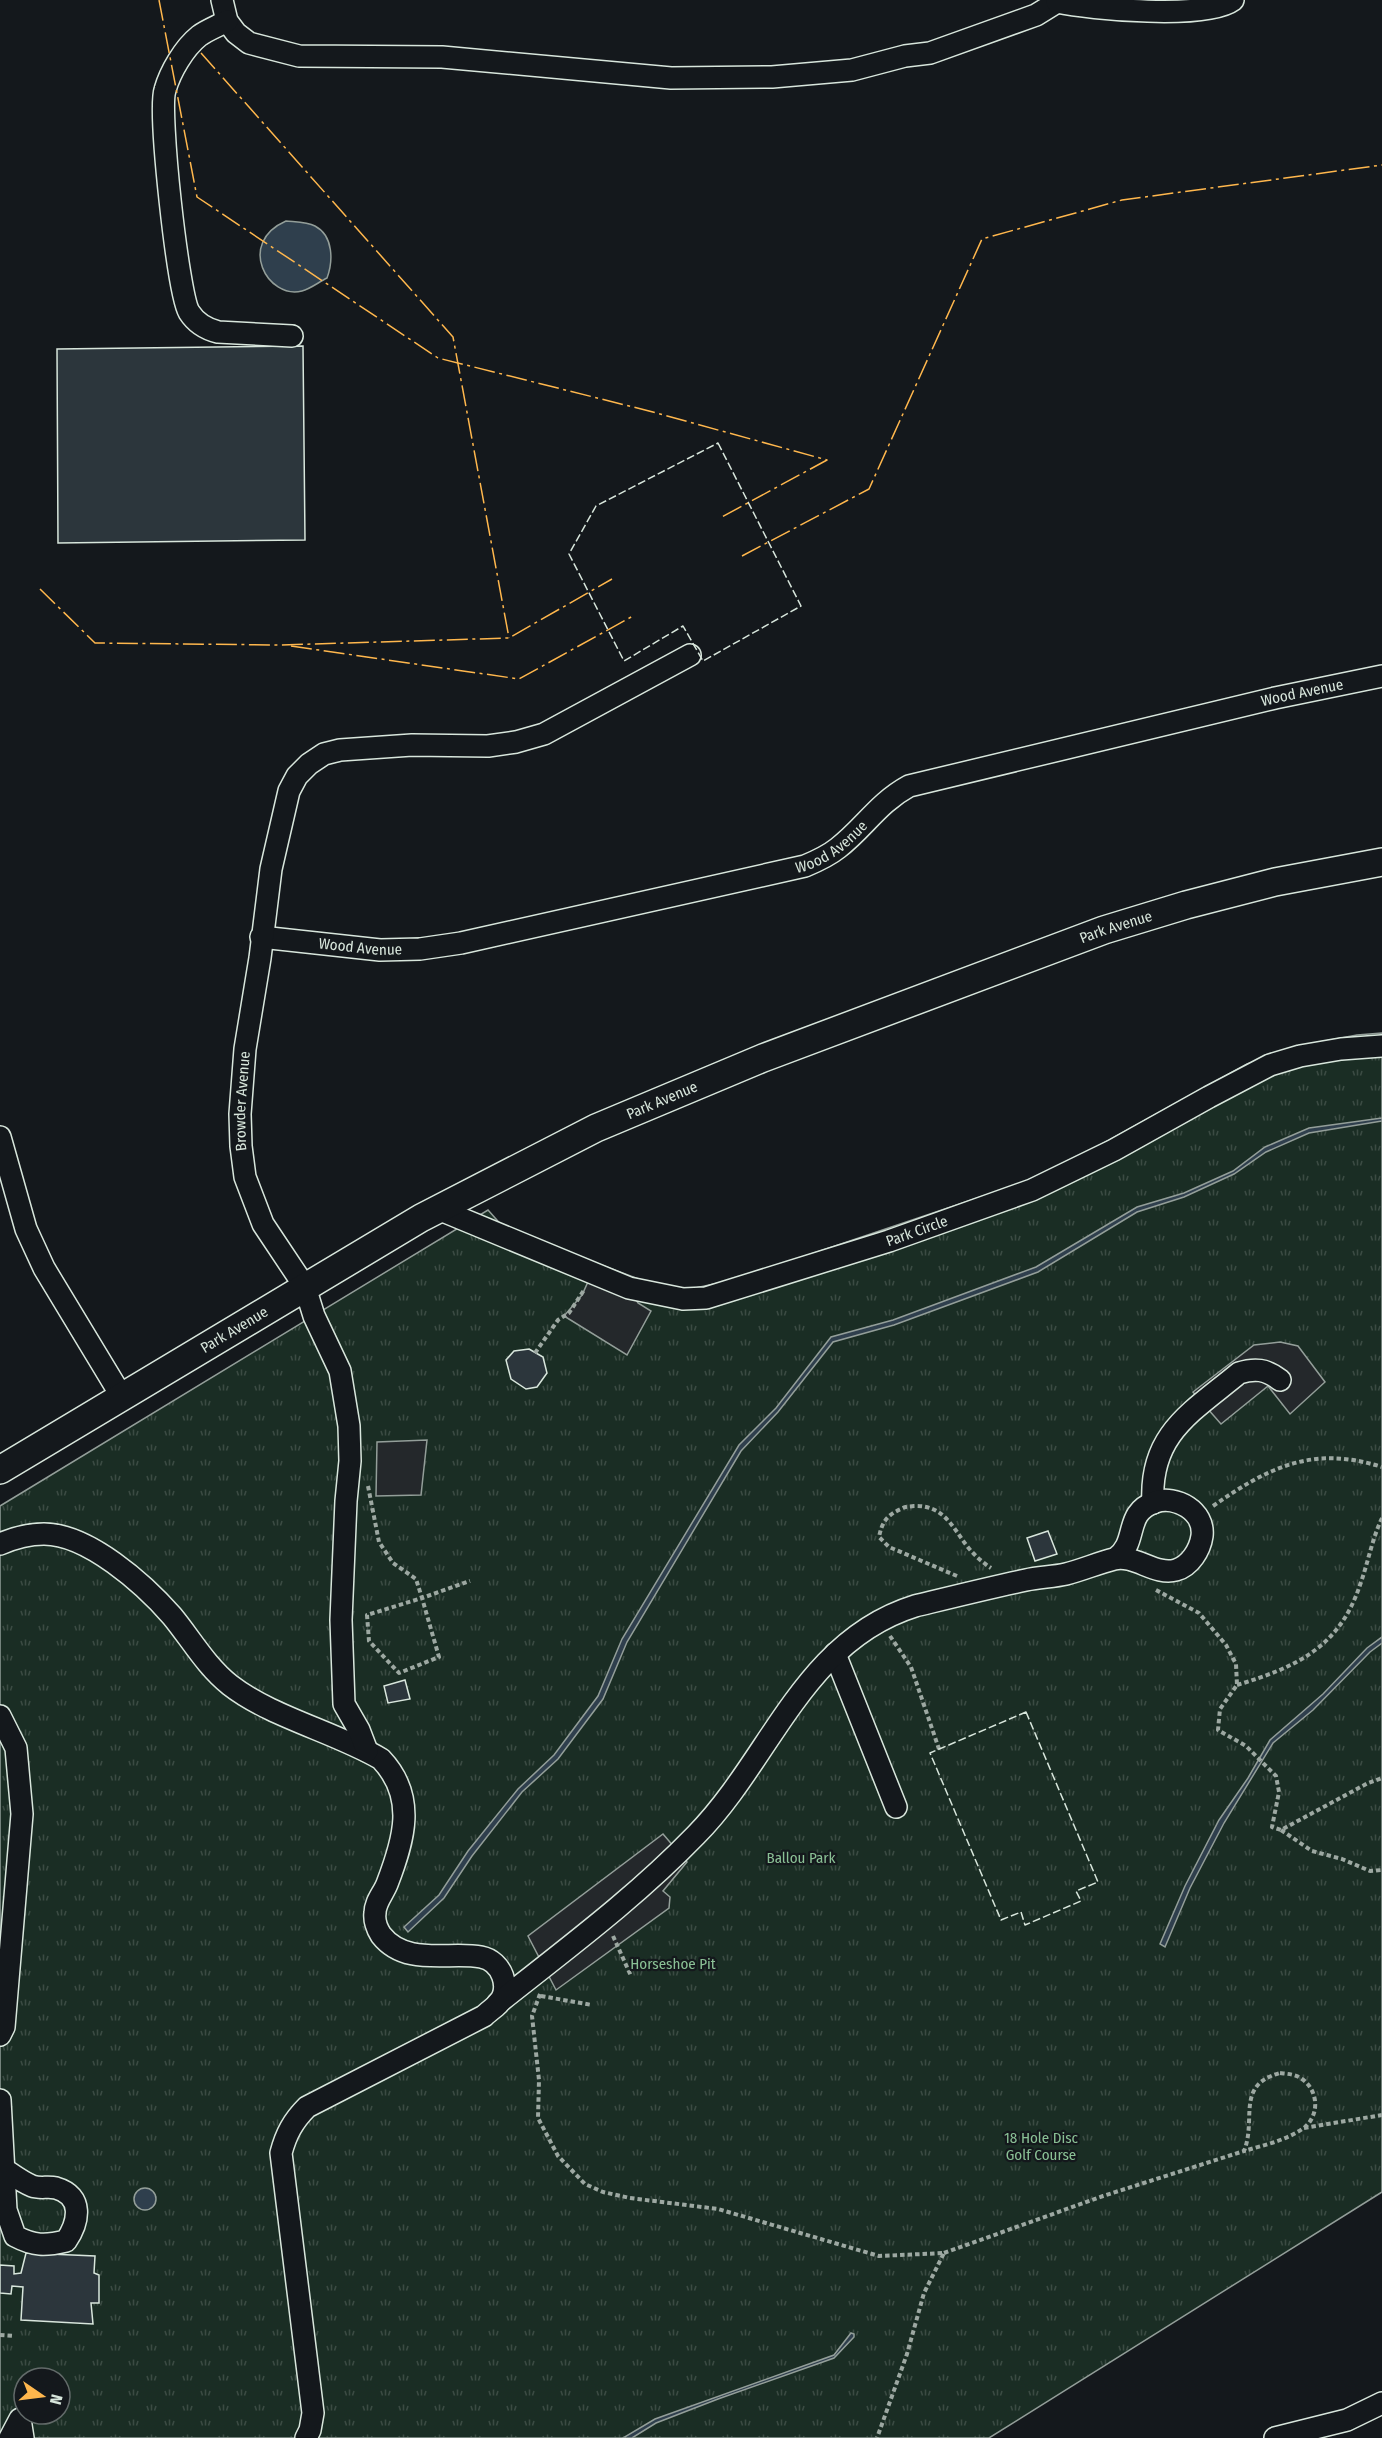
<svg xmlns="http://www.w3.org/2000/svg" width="1382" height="2438" viewBox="0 0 1382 2438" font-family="'Fira Sans Condensed',sans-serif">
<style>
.park{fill:url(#park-tufts);stroke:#939e99;stroke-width:1.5;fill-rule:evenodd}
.parking{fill:#24282b;stroke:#939e99;stroke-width:1.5}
.water{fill:#2f3f4d;stroke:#939e99;stroke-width:1.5}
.building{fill:#2c363c;stroke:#d8e6dc;stroke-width:1.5}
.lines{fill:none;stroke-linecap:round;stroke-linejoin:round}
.minor-casing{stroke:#d8e6dc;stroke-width:24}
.major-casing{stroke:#d8e6dc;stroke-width:30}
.path{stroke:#9da8a2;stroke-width:4;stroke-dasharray:4.5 3;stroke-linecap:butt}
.minor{stroke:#14181c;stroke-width:21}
.major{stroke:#14181c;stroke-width:27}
.fence{stroke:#d8e6dc;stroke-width:1.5;stroke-dasharray:8 3;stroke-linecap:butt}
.power{stroke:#ffb74d;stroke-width:1.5;stroke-dasharray:21 4.5 3 4.5;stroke-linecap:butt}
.labels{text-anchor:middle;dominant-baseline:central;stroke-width:4.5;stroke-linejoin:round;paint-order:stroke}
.street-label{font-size:15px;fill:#d8e6dc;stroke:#14181c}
.park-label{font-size:15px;fill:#8ac095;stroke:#14181c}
</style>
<defs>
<pattern id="park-tufts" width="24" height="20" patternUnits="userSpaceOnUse" patternTransform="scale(1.5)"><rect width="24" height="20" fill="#1a2d24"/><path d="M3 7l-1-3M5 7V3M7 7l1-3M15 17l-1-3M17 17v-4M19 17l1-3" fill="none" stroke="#3b4b43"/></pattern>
</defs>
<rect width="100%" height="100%" fill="#14181c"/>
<!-- park -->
<path class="park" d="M1382 1033V2192L989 2438H0V1506L488 1210 504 1228 657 1286 686 1290 737 1279 1025 1182 1093 1149 1247 1064 1309 1044 1357 1035ZM24 2378H60V2414H24Z"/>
<!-- parking -->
<g class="parking">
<path d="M592 1273 629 1288 638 1303 651 1311 627 1355 564 1316 582 1295Z"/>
<path d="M1280 1342 1298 1346 1325 1382 1290 1414 1268 1386 1221 1424 1193 1392 1254 1345Z"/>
<path d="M427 1440 421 1495 376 1496 377 1442Z"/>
<path d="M663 1834 687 1862 663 1891 670 1897 669 1908 556 1990 528 1936Z"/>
</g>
<!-- water -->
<g class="water">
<path d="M286 221C294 222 307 222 315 226 334 236 333 262 327 278 319 282 310 289 302 291 268 300 236 243 286 221Z"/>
<path d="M1382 1118V1121L1309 1133 1266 1152 1234 1174 1184 1197 1137 1212 1038 1272 894 1325 833 1342 778 1412 741 1451 627 1642 603 1699 558 1759 522 1792 472 1856 444 1898 408 1932 404 1927 439 1895 468 1851 518 1789 554 1755 598 1696 622 1639 739 1445 776 1408 831 1337 893 1320 1036 1267 1137 1207 1184 1193 1233 1171 1265 1147 1309 1128Z"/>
<path d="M1382 1637V1643L1370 1652 1313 1710 1273 1743 1224 1823 1190 1888 1165 1947 1160 1944 1185 1886 1219 1820 1248 1778 1270 1740 1323 1694 1367 1648Z"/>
<circle cx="145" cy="2199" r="11"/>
<path d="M851 2333 854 2334V2337L834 2358 718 2399 656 2423 632 2438H623L655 2419 834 2355Z"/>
</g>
<!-- building -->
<g class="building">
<path d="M303 346 305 540 58 543 57 349Z"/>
<path d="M529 1349 543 1357 547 1373 537 1387 526 1389 511 1379 506 1360 514 1351Z"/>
<path d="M1048 1531 1057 1554 1035 1561 1027 1538Z"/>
<path d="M405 1680 410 1699 388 1703 384 1686Z"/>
<path d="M26 2253 95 2256 94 2273 99 2275V2303H91L93 2324 21 2320 23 2287 12 2286 11 2294 0 2293V2265L14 2266V2274L21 2273Z"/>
</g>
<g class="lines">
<!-- minor casing -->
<g class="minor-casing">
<g id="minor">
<path d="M222 0 227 21 236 33 249 43 299 56 442 57 671 78 772 77 852 70 905 56 930 53 1036 15 1057 2"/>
<path d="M1059 0 1057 2C1091 9 1206 20 1233 0"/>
<path d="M227 21C218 26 207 30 199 36 184 48 170 72 165 90 158 111 178 293 189 312 196 323 206 329 218 332L292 336"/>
<path id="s1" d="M261 937 380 950 420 949 461 943 805 866C817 861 828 856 838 848 864 828 878 803 909 786L1275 698 1382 676"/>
<path d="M0 1137 26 1229 44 1268 122 1397"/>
<path id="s2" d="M438 1209 629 1288 683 1299 706 1298 889 1241 1032 1190 1114 1150 1209 1097 1270 1065 1300 1056 1341 1049 1382 1046"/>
<path d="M1153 1503C1149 1434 1192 1412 1239 1373 1255 1368 1266 1369 1280 1380"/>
<path d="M0 1544C14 1538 28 1534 44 1534 88 1534 144 1584 172 1616 191 1639 206 1666 230 1685 271 1717 335 1732 381 1759 417 1797 404 1840 387 1884 383 1894 375 1902 375 1913 374 1920 377 1929 381 1935 406 1967 450 1951 481 1957 502 1961 512 1988 498 2004 494 2008 488 2012 484 2016L307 2107C293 2121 286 2134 281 2153L313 2413 310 2430 306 2438"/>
<path d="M835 1654 896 1807"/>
<path d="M0 1716 16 1748 22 1814 4 2027 0 2035"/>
<path id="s3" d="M367 1751 359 1730 344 1704 341 1620 346 1501 350 1461 349 1426 340 1371 314 1316 305 1287 263 1224 245 1177 241 1146 240 1114 245 1049 260 958 271 869 289 791 297 776 309 764 324 754 340 750 412 745 488 746 516 742 544 734 690 655"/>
<path d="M498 2003C566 1949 635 1898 696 1835 771 1759 803 1641 915 1606 952 1597 988 1588 1026 1580 1039 1577 1053 1577 1066 1574 1082 1570 1098 1563 1114 1559 1135 1554 1155 1576 1176 1570 1190 1566 1200 1550 1202 1536 1205 1511 1176 1495 1155 1502 1123 1513 1139 1542 1116 1558"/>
<path d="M0 2100 6 2210 15 2236C34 2246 45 2246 66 2241 79 2222 84 2196 56 2188 48 2186 40 2189 32 2186 22 2182 13 2175 4 2169"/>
<path d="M10 2438 20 2419 23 2438"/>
<path d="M1275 2438 1347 2420 1382 2403"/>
</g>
</g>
<!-- major casing -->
<g class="major-casing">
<g id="major">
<path id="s4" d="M0 1470 421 1218 596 1128 763 1058 1104 930 1186 905 1275 882 1382 862"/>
</g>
</g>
<!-- path -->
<g class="path">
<path d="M535 1353 558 1320 569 1313 584 1290"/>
<path d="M368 1486 379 1542 393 1563 416 1579 422 1598 367 1615 369 1641 399 1673 439 1657 422 1598 470 1581"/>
<path d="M1213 1506C1269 1467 1313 1445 1382 1467"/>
<path d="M957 1576 889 1547 879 1537C882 1522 887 1515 901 1509 905 1506 909 1507 914 1506 943 1505 952 1526 967 1546 974 1555 982 1562 991 1568"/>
<path d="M1156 1590 1199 1613 1226 1645 1236 1664 1237 1685 1220 1709 1218 1730 1246 1746 1276 1776 1279 1792 1272 1827 1281 1830 1368 1783 1382 1778"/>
<path d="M890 1636 911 1667 939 1749"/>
<path d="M1237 1685C1296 1667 1339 1648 1360 1585 1368 1563 1372 1539 1382 1518"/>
<path d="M1281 1830 1312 1851 1342 1859 1370 1871 1382 1870"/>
<path d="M613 1936 631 1976"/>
<path d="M540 1994 532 2016 539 2080 538 2118 558 2156 585 2184 603 2192 630 2198 718 2209 879 2256 944 2253 924 2293 907 2354 877 2438"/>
<path d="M541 1996 592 2005"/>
<path d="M1280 2073C1288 2074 1295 2074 1302 2079 1318 2090 1320 2114 1305 2127 1288 2140 1264 2145 1244 2151 1257 2119 1235 2085 1280 2073Z"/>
<path d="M1304 2128 1382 2115"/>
<path d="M944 2253 1103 2196 1244 2151"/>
<path d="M0 2335 14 2336"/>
</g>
<!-- minor -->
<use href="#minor" class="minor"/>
<!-- major -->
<use href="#major" class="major"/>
<!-- fence -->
<g class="fence">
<path d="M718 443 801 606 703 661 683 626 624 661 569 554 596 506Z"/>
<path d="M1026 1712 1098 1882 1076 1891 1081 1901 1025 1925 1021 1912 1001 1920 930 1753Z"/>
</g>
<!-- power -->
<g class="power">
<path d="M159 0 197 197 438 358 649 411 827 460 720 518"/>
<path d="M201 53 453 337 509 638"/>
<path d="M742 556 869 489 982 239 1122 200 1382 165"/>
<path d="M40 589 95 643 280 645 509 638 612 579"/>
<path d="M291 646 519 679 633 616"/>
</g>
</g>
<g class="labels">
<!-- street labels -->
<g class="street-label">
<text stroke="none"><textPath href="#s1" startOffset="1090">Wood Avenue</textPath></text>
<text stroke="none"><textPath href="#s1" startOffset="586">Wood Avenue</textPath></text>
<text stroke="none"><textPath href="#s4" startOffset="1245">Park Avenue</textPath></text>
<text stroke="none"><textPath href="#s1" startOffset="100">Wood Avenue</textPath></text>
<text stroke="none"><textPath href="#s4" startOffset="759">Park Avenue</textPath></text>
<text stroke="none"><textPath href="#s3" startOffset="680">Browder Avenue</textPath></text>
<text stroke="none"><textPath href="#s2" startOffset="506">Park Circle</textPath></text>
<text stroke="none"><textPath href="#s4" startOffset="273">Park Avenue</textPath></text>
</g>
<!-- park labels -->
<g class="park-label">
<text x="801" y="1858">Ballou Park</text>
<text x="673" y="1964">Horseshoe Pit</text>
<text x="1041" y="2138">18 Hole Disc<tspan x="1041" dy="17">Golf Course</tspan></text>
</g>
</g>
<!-- north arrow -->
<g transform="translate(42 2396) rotate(104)"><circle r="28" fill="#14181c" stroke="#626a69" stroke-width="1.5"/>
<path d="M0-4.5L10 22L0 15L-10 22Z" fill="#ffb74d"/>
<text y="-9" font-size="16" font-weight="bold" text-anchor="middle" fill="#d8e6dc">N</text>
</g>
</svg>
